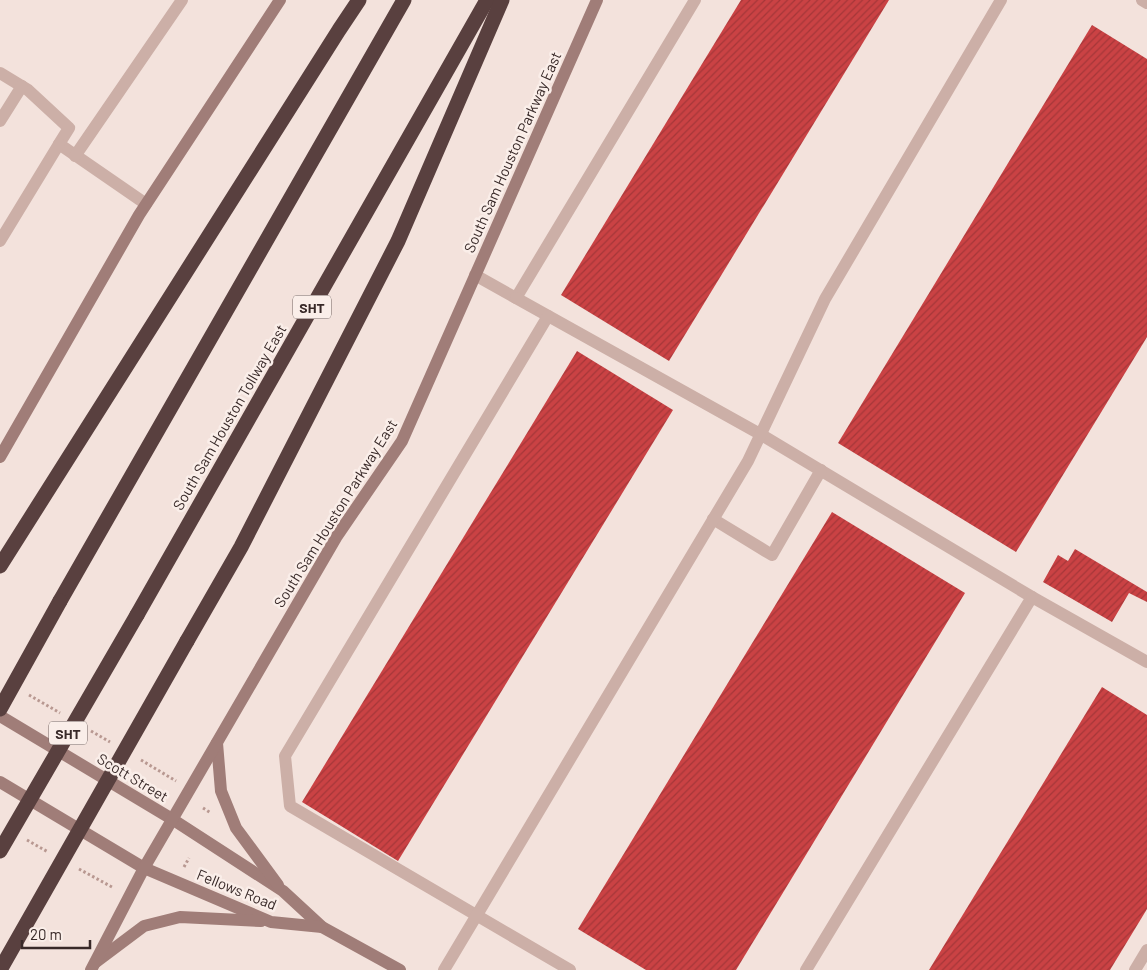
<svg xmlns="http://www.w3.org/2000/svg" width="1147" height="970" viewBox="0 0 1147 970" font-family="Barlow,sans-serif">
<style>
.building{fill:url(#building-hatch)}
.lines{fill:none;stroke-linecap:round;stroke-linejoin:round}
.path{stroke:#b89891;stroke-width:3;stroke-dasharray:2.5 2.5;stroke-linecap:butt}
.lane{stroke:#ccafa7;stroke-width:12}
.secondary{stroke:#a07d78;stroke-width:12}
.highway{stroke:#59403f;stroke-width:15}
.highway-bridge{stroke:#59403f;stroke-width:15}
.labels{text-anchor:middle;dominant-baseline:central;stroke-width:5;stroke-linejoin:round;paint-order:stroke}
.shield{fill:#faeee9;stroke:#726462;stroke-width:1}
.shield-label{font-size:14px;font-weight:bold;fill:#382928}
.street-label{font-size:15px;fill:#382928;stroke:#faeee9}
</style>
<defs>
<pattern id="building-hatch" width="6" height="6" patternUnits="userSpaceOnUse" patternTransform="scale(1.25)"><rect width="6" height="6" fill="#ca4244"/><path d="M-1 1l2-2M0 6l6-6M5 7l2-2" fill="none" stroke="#a53739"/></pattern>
</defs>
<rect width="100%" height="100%" fill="#f3e2dc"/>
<!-- building -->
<g class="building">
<path d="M741 0H889L669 361 561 295Z"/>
<path d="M1092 25 1147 59V337L1016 552 838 443Z"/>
<path d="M577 351 673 410 398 861 302 802Z"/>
<path d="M832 512 965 593 736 970H646L578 929Z"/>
<path d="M1075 549 1147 592V602L1129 593 1112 622 1043 582 1058 555 1068 561Z"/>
<path d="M1102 687 1147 715V909L1110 970H929Z"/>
</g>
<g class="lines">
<!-- path -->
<g class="path">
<path d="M29 695 60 713"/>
<path d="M91 731 110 742"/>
<path d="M141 760 176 781"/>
<path d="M203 808 211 813"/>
<path d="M27 840 48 852"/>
<path d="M184 867 189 858"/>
<path d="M79 869 112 887"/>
</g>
<!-- lane -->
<g class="lane">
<path d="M1142 0 1147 3"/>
<path d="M0 73 28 90 69 128 59 144 146 204"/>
<path d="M0 121 22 86"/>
<path d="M75 156 182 0"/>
<path d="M0 241 59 144"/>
<path d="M475 275 516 298 695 0"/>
<path d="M516 298 760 434 1032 597 806 970"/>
<path d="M548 316 285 756 290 806 570 970"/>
<path d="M713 519 772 555 821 470"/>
<path d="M1032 597 1147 662"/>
<path d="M444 970 748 461 825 299 1001 0"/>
<path d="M1135 970 1147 950"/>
</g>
<!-- secondary -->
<g class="secondary">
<path d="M0 457 139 215 280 0"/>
<path d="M0 716 172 819 283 891 322 927 400 970"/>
<path d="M217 743 221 791 236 828 278 885"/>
<path d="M0 782 144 868 271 922 322 927"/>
<path d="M96 962 144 926 180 917 261 921"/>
<path d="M91 970 144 868 337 536 402 441 597 0"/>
</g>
<!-- highway -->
<g class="highway">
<path d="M0 566 339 30 359 0"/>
<path d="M60 601 404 0"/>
<path d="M137 615 487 0"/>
<path d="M187 641 241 547 398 241 502 0"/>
</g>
<!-- highway-bridge -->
<g class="highway-bridge">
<path d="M0 709 60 601"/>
<path d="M0 851 137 615"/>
<path d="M0 970 187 641"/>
</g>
</g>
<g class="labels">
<!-- shield labels -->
<g class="shield">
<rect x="293" y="295.5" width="38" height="23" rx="4"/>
<rect x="49" y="721.5" width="38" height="23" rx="4"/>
</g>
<g class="shield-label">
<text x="312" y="307">SHT</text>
<text x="68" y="733">SHT</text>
</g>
<!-- street labels -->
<g class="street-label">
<text transform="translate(512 152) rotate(-66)">South Sam Houston Parkway East</text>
<text transform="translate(229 417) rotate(-60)">South Sam Houston Tollway East</text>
<text transform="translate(335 513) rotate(-58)">South Sam Houston Parkway East</text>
<text transform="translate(133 777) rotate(31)">Scott Street</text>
<text transform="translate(237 889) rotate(22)">Fellows Road</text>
</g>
</g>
<!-- scale -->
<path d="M22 940v8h68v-8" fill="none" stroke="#382928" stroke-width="2.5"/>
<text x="30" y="940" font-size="15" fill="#382928" stroke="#faeee9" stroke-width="4" paint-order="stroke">20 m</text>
</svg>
